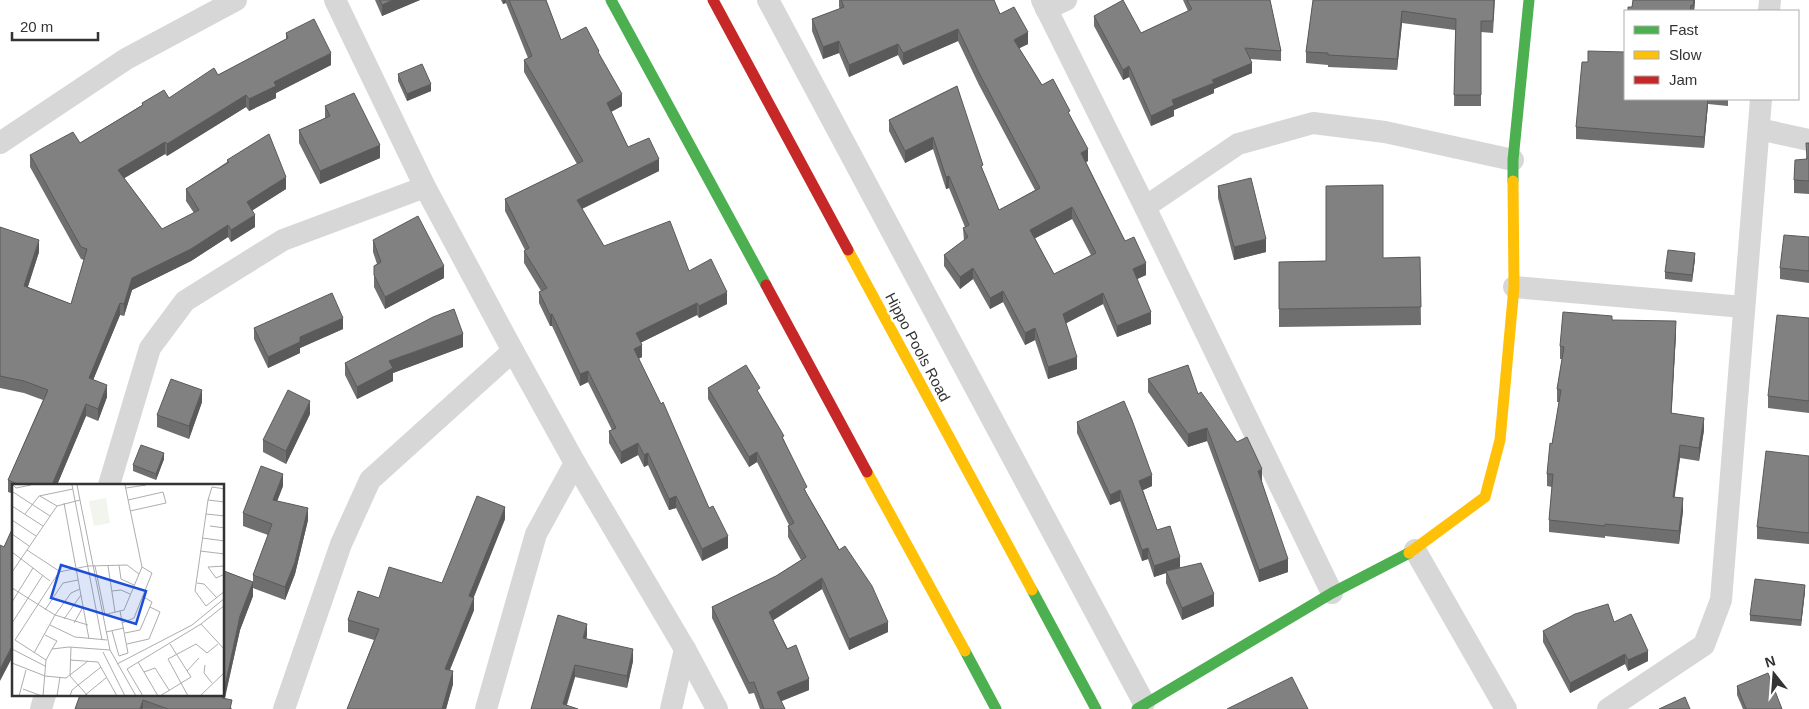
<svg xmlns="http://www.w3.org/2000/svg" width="1809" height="709" viewBox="0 0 1809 709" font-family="Arial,sans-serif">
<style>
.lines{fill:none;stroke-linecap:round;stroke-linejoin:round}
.street{stroke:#d7d7d7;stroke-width:22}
.fast{stroke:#4caf50;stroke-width:11}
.slow{stroke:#ffc107;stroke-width:11}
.jam{stroke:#c62828;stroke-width:11}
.wall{fill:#6f6f6f;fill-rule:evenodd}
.shaded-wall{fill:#5a5a5a}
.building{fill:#818181;stroke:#5a5a5a;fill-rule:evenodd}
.labels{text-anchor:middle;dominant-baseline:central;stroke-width:5;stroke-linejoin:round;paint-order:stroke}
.street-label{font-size:15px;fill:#333;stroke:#fff}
.inset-road{fill:none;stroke:#adadad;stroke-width:1}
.view{fill:#1d4ed8;fill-opacity:0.15;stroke:#1d4ed8;stroke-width:2.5}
.inset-edge{fill:none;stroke:#333;stroke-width:2.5}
</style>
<rect width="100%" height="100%" fill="#fff"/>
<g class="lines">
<!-- street -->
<g class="street">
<path d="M335 0 425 187 513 351 575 463 685 649 717 709"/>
<path d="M768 0 1144 703"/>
<path d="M1042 0 1145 207 1332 593"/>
<path d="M1046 9 1066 0"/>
<path d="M1769 11 1770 0"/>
<path d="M1759 129 1809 140"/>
<path d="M0 143 126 59 236 0"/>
<path d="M1145 207 1238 144 1313 123 1385 132 1513 160"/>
<path d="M1514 287 1743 307"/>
<path d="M109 485 150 348 185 301 283 240 425 187"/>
<path d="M1415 550 1506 709"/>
<path d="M41 709 45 695"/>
<path d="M284 709 341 544 370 480 513 351"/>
<path d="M486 709 536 534 575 463"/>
<path d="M671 709 685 649"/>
<path d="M1608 709 1704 645 1721 600 1761 99"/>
</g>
<!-- fast -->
<g class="fast">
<path d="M611 0 766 285"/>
<path d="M1513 181V160L1529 0"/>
<path d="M1032 590 1096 709"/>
<path d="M965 651 996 709"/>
<path d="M1137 709 1332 593 1409 553"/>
</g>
<!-- slow -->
<g class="slow">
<path d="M848 250 1032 590"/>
<path d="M867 472 965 651"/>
<path d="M1409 553 1485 497 1500 440 1514 287 1513 181"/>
</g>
<!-- jam -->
<g class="jam">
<path d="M713 0 848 250"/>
<path d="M766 285 867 472"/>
</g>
</g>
<!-- wall -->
<g class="wall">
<path d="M375 0H420L382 16Z"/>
<path d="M501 0H546L561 40 599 55 622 106 611 112 628 147 659 171 582 209 604 246 689 271 727 304 699 318 697 315 640 343 642 357 638 359 728 548 702 561 676 508 669 510 648 465 644 467 638 455 621 464 609 443V431L612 430 588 382 580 386 552 326H550L539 303V292L541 291 524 263V251L525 250 505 211V199L577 164 524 72V60L528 58 506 3 503 4Z"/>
<path d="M839 0H994L1000 14 1028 44 1019 48 1042 85 1070 116 1088 161 1086 162 1125 241 1146 275 1137 279 1151 324 1117 337 1103 304 1066 323 1077 369 1048 379 1035 340 1025 345 1003 302 990 309 973 279 960 289 944 266V255L964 241 963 228 965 227 949 188 946 189 933 149 905 163 889 131V120L957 86 983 171 999 210 1035 190 979 85 958 41 903 65 898 55 849 77 839 53 823 59 812 31V19L840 9 839 7ZM1072 219 1091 255 1054 274 1035 238Z"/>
<path d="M1183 0H1270L1281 51V61L1250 59 1252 73 1214 89V93L1174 110V116L1151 126 1129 77 1123 80 1094 26V16L1141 33 1188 11Z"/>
<path d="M1313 0H1495L1493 33 1481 32V106H1454L1455 30 1402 23 1397 70 1328 67V65L1306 63V52Z"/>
<path d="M1633 0H1695L1694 11H1628L1632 7Z"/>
<path d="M286 33 331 65 276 93V98L249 111 246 107 167 156 165 154 124 178 162 229 194 213 186 201V189L227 162V160L286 189 252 210 255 227 231 242 228 237 191 261 132 290 124 316 120 315 93 380 107 397 98 421 86 416 57 485H14V494L8 492V480L43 400 24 393 0 388V227L39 252 28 287 71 304 84 260 81 259 30 167V155L80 143 142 105V103L169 98 218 75 286 39Z"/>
<path d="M1625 52V99H1728V106L1708 104 1704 148 1576 139V127L1588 62Z"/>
<path d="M398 74 431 91 407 101 398 81Z"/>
<path d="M325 106 380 158 320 184 299 143V130L325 118Z"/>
<path d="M1809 143V194L1794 193V180L1806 159Z"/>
<path d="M1218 186 1266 252 1234 260 1218 198Z"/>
<path d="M1809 237V283L1780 279V268Z"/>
<path d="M373 240 444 278 385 309 374 287V266L377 264 373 252Z"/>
<path d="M1420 257 1421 325 1279 327V262L1326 261 1383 258Z"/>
<path d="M1695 259 1692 282 1665 279V272Z"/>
<path d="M1809 318V413L1768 408V396Z"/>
<path d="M1612 320 1676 334 1671 413 1704 430 1699 461 1680 458 1674 497 1683 511 1679 544 1605 536V538L1549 532V520L1552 487 1547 486V474L1559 402H1557V389L1562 359H1560V346Z"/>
<path d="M254 328 343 329 300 348V353L268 368 254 339Z"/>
<path d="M463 347 393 373V381L357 399 345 375V363Z"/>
<path d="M1148 379 1198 394 1262 482 1288 572 1259 582 1207 441 1188 447 1148 392Z"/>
<path d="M708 388 760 395 784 440 807 494 888 632 849 650 822 589 773 620 809 690 781 701 785 709H760L754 693 749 694 712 618V607L776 576 801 560 788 537V526L789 525 757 462 749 467 708 399Z"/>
<path d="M202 402 189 439 157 427V415Z"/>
<path d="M310 414 286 464 263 452V440Z"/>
<path d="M1077 422 1152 486 1143 490 1157 530 1180 567 1214 606 1182 620 1166 583V573L1154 577 1148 559 1142 561 1120 501 1110 505 1077 433Z"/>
<path d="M1809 456V544L1757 539V527Z"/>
<path d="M164 459 156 480 133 471V465Z"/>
<path d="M283 486 277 501 308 520 295 574 285 600 253 588V596L240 630 225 698 232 709H75L80 695H224V571L253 582V575L268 535 243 526V513Z"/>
<path d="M505 519 474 597V610L450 670 453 684 446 709H347L374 640 348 632V620L379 598 442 583Z"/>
<path d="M14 527V662L11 660 4 547Z"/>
<path d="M1805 591 1801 626 1750 621V615Z"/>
<path d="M1614 622 1648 661 1628 671 1625 664 1570 693 1543 642V631Z"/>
<path d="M587 636 586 639 633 661 627 688 575 677 567 705 531 709Z"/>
<path d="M1737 686 1782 709H1743L1737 695Z"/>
</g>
<!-- shaded-wall -->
<g class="shaded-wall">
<path d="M393 0H420L382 16V5Z"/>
<path d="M503 0H506V3L503 4Z"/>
<path d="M1694 0H1695L1694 11H1693Z"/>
<path d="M1402 11V23L1397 70V59Z"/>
<path d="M958 29V41L903 65V53Z"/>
<path d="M1028 32V44L1014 51V40Z"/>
<path d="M839 41V53L823 59V47Z"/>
<path d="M898 44V55L849 77V65Z"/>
<path d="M331 53V65L276 93V98L249 111V99L274 82Z"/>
<path d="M1252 63V73L1214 89V93L1174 110V116L1151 126V116L1172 100 1212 80Z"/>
<path d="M1129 66V77L1123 80V70Z"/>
<path d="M431 84V91L407 101V94Z"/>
<path d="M622 94V106L607 114V103Z"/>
<path d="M246 95V107L167 156V144Z"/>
<path d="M1708 99V104L1704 148V137Z"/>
<path d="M933 137V149L905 163V151Z"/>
<path d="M165 142V154L118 182V170Z"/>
<path d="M380 145V158L320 184V171Z"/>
<path d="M1088 149V161L1081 165V153Z"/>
<path d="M659 159V171L577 211V200Z"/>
<path d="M949 176V188L946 189V177Z"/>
<path d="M286 177V189L247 214V202Z"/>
<path d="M1072 207V219L1030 241V230Z"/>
<path d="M255 215V227L231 242V230Z"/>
<path d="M228 225V237L191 261 132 290 124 316V304L132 278Z"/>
<path d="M1266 239V252L1234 260V247Z"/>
<path d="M39 240V252L24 298V286Z"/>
<path d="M1695 253V259L1692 282V275Z"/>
<path d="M1146 263V275L1133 281V269Z"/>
<path d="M444 266V278L385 309V297Z"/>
<path d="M973 268V279L960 289V277Z"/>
<path d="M1003 291V302L990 309V298Z"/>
<path d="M727 292V304L699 318V306Z"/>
<path d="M1103 293V304L1063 325V314Z"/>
<path d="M120 303V315L89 390V378Z"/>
<path d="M697 303V315L636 345V333Z"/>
<path d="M1151 312V324L1117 337V326Z"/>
<path d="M552 314V326H550V315Z"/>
<path d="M343 318V329L300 348V353L268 368V357L300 337Z"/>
<path d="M1676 321V334L1671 425V413Z"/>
<path d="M1035 328V340L1025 345V333Z"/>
<path d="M463 334V347L393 373V381L357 399V387L389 361Z"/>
<path d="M642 345V357L634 361V349Z"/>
<path d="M1077 357V369L1048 379V367Z"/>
<path d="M588 371V382L580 386V374Z"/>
<path d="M107 385V397L98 421V409Z"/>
<path d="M202 390V402L189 439V426Z"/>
<path d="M310 401V414L286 464V451Z"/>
<path d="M86 404V416L57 485H52Z"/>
<path d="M1704 418V430L1699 461V448Z"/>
<path d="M1207 428V441L1188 447V434Z"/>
<path d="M638 443V455L621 464V452Z"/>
<path d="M1680 445V458L1673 509V497Z"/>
<path d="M757 452V462L749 467V457Z"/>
<path d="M164 453V459L156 480V474Z"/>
<path d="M648 453V465L644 467V455Z"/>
<path d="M1262 469V482L1258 484V471Z"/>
<path d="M283 474V486L273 512V500Z"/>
<path d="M1152 475V486L1139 492V481Z"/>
<path d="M1120 490V501L1110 505V495Z"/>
<path d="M676 496V508L669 510V499Z"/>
<path d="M1683 498V511L1679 544V531Z"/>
<path d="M505 507V519L469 608V596Z"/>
<path d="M308 508V520L295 574 285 600V587Z"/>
<path d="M728 536V548L702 561V549Z"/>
<path d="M1148 548V559L1142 561V550Z"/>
<path d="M1180 557V567L1166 571V573L1154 577V566Z"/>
<path d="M1288 559V572L1259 582V570Z"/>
<path d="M822 578V589L769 623V612Z"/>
<path d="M253 582V596L240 630 222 709 223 695H224V691L240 616Z"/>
<path d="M1805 585V591L1801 626V620Z"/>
<path d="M1214 594V606L1182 620V608Z"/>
<path d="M474 598V610L445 681V669Z"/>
<path d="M888 622V632L849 650V639Z"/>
<path d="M587 624V636L583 650V638Z"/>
<path d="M11 648V660L0 681V669Z"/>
<path d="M633 649V661L627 688V676Z"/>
<path d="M1648 651V661L1628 671V660Z"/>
<path d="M1625 654V664L1570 693V683Z"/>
<path d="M575 665V677L565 709 563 704Z"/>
<path d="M453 671V684L446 709H442Z"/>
<path d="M809 679V690L777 703V692Z"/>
<path d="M143 700V709H140Z"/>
</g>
<!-- building -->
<g class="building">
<path d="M380 0H393L382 5Z"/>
<path d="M509 0H546L561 40 586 27 599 51 598 52 622 94 607 103 628 147 649 138 659 159 577 200 604 246 670 221 689 271 711 259 727 292 699 306 697 303 636 333 642 345 634 349 661 404 663 402 709 508 713 506 728 536 702 549 676 496 669 499 648 453 644 455 638 443 621 452 609 431 616 428 588 371 580 374 552 314 550 315 539 292 547 288 524 251 529 248 505 199 583 161 524 60 532 56Z"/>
<path d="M841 0H994L1000 14 1014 7 1028 32 1014 40 1042 85 1053 79 1070 111 1068 112 1088 149 1081 153 1125 241 1134 237 1146 263 1133 269 1151 312 1117 326 1103 293 1063 314 1077 357 1048 367 1035 328 1025 333 1003 291 990 298 973 268 960 277 944 255 968 237 963 228 969 225 949 176 946 177 933 137 905 151 889 120 957 86 983 165 981 166 999 210 1040 188 979 73 958 29 903 53 898 44 849 65 839 41 823 47 812 19 844 7ZM1072 207 1096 253 1054 274 1030 230Z"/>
<path d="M1123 0 1141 33 1192 9 1187 0H1270L1281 51 1245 48 1252 63 1212 80 1214 83 1172 100 1174 105 1151 116 1129 66 1123 70 1094 16Z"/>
<path d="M1313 0H1494L1493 21H1481V95H1454L1456 19 1402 11 1397 59 1328 55V53L1306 52Z"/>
<path d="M1633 0H1694L1693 6 1691 5 1690 11H1628V7H1632Z"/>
<path d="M314 19 331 53 274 82 276 86 249 99 246 95 167 144 165 142 118 170 162 229 199 210 186 189 229 162 227 160 269 134 286 177 247 202 255 215 231 230 228 225 191 249 132 278 124 304 120 303 89 378 107 385 98 409 86 404 52 485H20L8 480 48 390 24 381 0 376V227L39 240 24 286 71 304 87 249 81 247 30 155 73 132 80 143 143 105 142 103 164 90 169 98 214 68 218 75 288 38 286 33Z"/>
<path d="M1625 49V99H1708L1704 137 1576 127 1582 62H1588V51L1625 52Z"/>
<path d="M422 64 431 84 407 94 398 74Z"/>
<path d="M354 93 380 145 320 171 299 130 330 116 325 106Z"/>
<path d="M1806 143H1809V181L1794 180 1795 160 1807 159Z"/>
<path d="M1251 178 1266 239 1234 247 1218 186Z"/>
<path d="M1383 185V258L1420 257 1421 307 1279 309V262L1326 261V186Z"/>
<path d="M418 216 444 266 385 297 374 275V266L381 262 373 240Z"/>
<path d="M1784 235 1809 237V271L1780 268Z"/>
<path d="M1668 250 1695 253 1692 275 1665 272Z"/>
<path d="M332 293 343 318 300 337V342L268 357 254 328Z"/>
<path d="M454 309 463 334 389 361 393 368 357 387 345 363 433 317Z"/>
<path d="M1563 312 1612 316V320L1676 321 1671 413 1704 418 1699 448 1680 445 1673 497 1683 498 1679 531 1605 524V526L1549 520 1553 474H1547L1550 443 1552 444 1561 390 1557 389 1564 347 1560 346Z"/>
<path d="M1777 315 1809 318V401L1768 396Z"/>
<path d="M746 365 760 388 757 390 784 436 782 437 807 487 804 489 839 550 845 546 872 586 888 622 849 639 822 578 769 612 787 649 796 645 809 679 777 692 785 709H764L754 682 749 683 712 607 776 576 806 557 788 526 794 523 757 452 749 457 708 388Z"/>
<path d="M1188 365 1198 394 1201 392 1237 442 1247 437 1262 469 1258 471 1288 559 1259 570 1207 428 1188 434 1148 379Z"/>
<path d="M171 379 202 390 189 426 157 415Z"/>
<path d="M288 390 310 401 286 451 263 440Z"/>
<path d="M1124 401 1132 420 1152 475 1139 481 1157 530 1170 526 1180 557 1154 566 1148 548 1142 550 1120 490 1110 495 1077 422Z"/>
<path d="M141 445 164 453 156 474 133 465Z"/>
<path d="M1766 451 1809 456V533L1757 527Z"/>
<path d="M261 466 283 474 273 500 308 508 295 562 285 587 253 575 272 524 243 513Z"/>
<path d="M477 496 505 507 469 596 474 598 445 669 453 671 442 709H347L379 629 348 620 358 591 379 598 389 567 442 583Z"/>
<path d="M13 527H14V650L11 648 0 669V545L4 547Z"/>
<path d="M1201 563 1214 594 1182 608 1166 571Z"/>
<path d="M224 571 253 582 240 616 224 691Z"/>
<path d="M1755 579 1805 585 1801 620 1750 615Z"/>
<path d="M1608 604 1614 622 1631 614 1648 651 1628 660 1625 654 1570 683 1543 631 1575 614Z"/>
<path d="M558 615 587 624 583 638 633 649 627 676 575 665 563 704 578 709H531Z"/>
<path d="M1768 673 1782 709H1746L1737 686Z"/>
<path d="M1292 677 1308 709H1227Z"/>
<path d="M80 695H223L222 698 232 700 230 709H168L143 700 140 709H75Z"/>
<path d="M1685 697 1690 709H1659Z"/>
</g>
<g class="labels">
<!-- street labels -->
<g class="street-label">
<text transform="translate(918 347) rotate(62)">Hippo Pools Road</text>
</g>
</g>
<!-- overview -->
<g transform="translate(12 484)">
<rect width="212" height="212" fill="#fff"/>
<path d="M94 14 98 39 82 42 77 17Z" fill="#f1f5ed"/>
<path class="inset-road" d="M1 1 4 4 19 1M60 1 90 156M65 1 98 166 124 212M114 4 134 1M213 5 200 3 196 16 213 18M1 8 38 32M28 12 45 22M116 16 151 8 154 19 118 27M196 16 183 107 194 122 213 107M52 19 77 155M0 22 31 42M13 30 27 12 61 5M194 30 213 32M0 36 24 52M198 42 213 44M0 50 17 62M190 54 213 57M15 66 47 87M188 67 213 70M0 68 38 97M107 81 109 95 122 101M83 82 93 131M96 82 103 128M213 82 196 83 204 94 213 90M0 88 45 22 68 16M185 99 192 100 205 114M0 104 43 131 76 141M100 107 109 106 118 110M0 118 21 84M33 126 51 99 66 96M91 131 112 126 130 83 113 1M52 135 69 111M0 139 31 91M62 139 71 123M110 139 122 134 140 89 130 83M189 140 213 166M38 141 63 153 95 156M100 147 107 172 116 169 108 127M94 148 112 144M113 149 128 146 140 118 130 112M33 151 45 157 40 165M115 160 137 155 148 128 138 123M59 163 58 192 76 212M0 165 33 182M91 168 113 212M22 169 43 131 59 109 68 105M34 176 3 156 47 88 76 82 115 81 127 90M58 176 86 178 105 212M126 178 132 188 143 184 157 206M0 179 33 192 54 194 76 177M105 180 180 141 213 114M193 181 192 189 200 199M175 187 187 174M132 188 146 212M11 205 30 212M189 211 213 188M7 212 14 186M31 212 34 176 40 165 57 163 98 166M45 212 48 193M58 212 60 206 89 183M72 212 95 193M131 212 115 185 189 140 213 121M148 212 179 193 158 160M176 212 156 175 184 160 195 169 206 160"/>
<path class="view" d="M49 81 134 107 124 140 39 114Z"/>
<rect width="212" height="212" class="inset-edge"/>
</g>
<!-- legend -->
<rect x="1624" y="10" width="175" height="90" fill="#ffffff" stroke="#adadad"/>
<rect x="1634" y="26" width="25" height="8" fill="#4caf50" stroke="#adadad"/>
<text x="1669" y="35" font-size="15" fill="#333333">Fast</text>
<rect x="1634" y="51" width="25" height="8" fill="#ffc107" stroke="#adadad"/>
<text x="1669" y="60" font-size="15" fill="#333333">Slow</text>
<rect x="1634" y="76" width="25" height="8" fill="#c62828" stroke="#adadad"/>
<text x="1669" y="85" font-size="15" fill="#333333">Jam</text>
<!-- north arrow -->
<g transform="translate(1774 674) rotate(343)" stroke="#ffffff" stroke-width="4" paint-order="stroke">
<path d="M0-4L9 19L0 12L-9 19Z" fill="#333333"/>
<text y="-8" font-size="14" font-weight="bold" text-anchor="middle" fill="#333333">N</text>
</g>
<!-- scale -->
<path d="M12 32v8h86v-8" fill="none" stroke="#333333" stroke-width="2.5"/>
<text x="20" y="32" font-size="15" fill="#333333" stroke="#ffffff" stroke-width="4" paint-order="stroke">20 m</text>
</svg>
